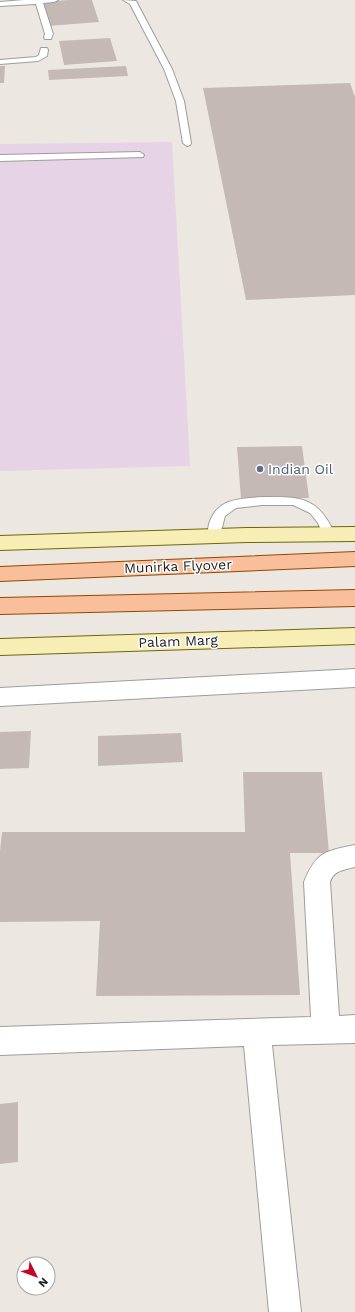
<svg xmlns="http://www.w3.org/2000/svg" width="355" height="1312" viewBox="0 0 355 1312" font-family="'Work Sans',sans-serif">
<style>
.industrial{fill:#e6d4e6}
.building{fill:#c4b9b5}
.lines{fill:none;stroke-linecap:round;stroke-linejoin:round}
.lane-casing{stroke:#9d9d9d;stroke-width:2}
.street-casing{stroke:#9d9d9d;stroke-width:2}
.secondary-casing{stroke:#6e6708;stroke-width:2}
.primary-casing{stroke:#904804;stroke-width:2}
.lane{fill:#fff;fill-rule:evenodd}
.street{fill:#fff;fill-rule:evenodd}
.secondary{fill:#f7eeb6;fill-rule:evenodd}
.primary{fill:#f9bf9b;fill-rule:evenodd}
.service-dot{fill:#5c6f8a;stroke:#fff;stroke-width:1.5}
.labels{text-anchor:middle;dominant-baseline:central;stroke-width:3;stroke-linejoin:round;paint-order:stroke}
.service-label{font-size:14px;fill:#4e5e75;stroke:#fff;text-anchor:start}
.street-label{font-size:14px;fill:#1c1c1c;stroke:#fff}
</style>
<rect width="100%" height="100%" fill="#ede7e2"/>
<!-- industrial -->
<path class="industrial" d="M172 142 190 466 0 471V144Z"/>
<!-- building -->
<g class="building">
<path d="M68 0H92L99 22 48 26 42 2Z"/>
<path d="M110 38 117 61 64 65 59 41Z"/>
<path d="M0 66H5L4 83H0Z"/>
<path d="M126 66 128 76 49 80 48 70Z"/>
<path d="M350 83 355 97V295L246 300 203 88Z"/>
<path d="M302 446 309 498 241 499 237 447Z"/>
<path d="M31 731 29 768 0 769V732Z"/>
<path d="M181 733 183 762 98 766V736Z"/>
<path d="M243 772H322L329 853H290L300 995 96 996 100 921 0 922V851L2 832H245Z"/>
<path d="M18 1102V1162L0 1164V1104Z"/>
</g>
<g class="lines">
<!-- lane casing -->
<g class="lane-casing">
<g id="lane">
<path d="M24 0H58L54 2 43 3 53 34 51 39H45L44 37 45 34 36 4 0 6V2Z"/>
<path d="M123 0 136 1 172 69 184 101 191 143 190 145 187 146 183 143 176 101 164 69 130 4Z"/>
<path d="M41 48H47L48 50 47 56 38 61 0 64V60L36 57 39 55Z"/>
<path d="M140 152 144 155 143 157 0 161V155Z"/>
<path d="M262 497C301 497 317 496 335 534L334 537 329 538 324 537 318 523 310 513 293 505H262L236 508 225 516 219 539 214 540 209 539C207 535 208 529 209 524 217 498 239 499 262 497Z"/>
</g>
</g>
<!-- street casing -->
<g class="street-casing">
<g id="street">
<path d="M355 669V687L0 706V688Z"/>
<path d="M355 845V867C344 870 334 870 330 882L339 1016 355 1015V1043L272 1045 301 1312H269L244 1046 0 1055V1027L311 1017 304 882C316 852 325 851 355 845Z"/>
</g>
</g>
<!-- secondary casing -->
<g class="secondary-casing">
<g id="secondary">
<path d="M355 527V541L247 542 0 550V536L247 528Z"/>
<path d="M355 628V644L0 655V639Z"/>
</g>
</g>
<!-- primary casing -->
<g class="primary-casing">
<g id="primary">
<path d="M355 552V566L0 581V567Z"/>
<path d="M355 590V606L0 614V598Z"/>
</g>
</g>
<!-- lane -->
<use href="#lane" class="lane"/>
<!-- street -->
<use href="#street" class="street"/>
<!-- secondary -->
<use href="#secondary" class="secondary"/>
<!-- primary -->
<use href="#primary" class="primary"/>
</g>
<!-- markers -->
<circle class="service-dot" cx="260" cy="469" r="4"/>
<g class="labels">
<!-- service labels -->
<g class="service-label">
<text x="268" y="469">Indian Oil</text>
</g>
<!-- street labels -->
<g class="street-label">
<text transform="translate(178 566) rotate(-2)">Munirka Flyover</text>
<text transform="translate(178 641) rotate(-2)">Palam Marg</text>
</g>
</g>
<!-- north arrow -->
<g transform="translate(36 1276) rotate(132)"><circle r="19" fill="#ffffff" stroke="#a4a4a4"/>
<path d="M0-3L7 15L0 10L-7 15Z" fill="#c20628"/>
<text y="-6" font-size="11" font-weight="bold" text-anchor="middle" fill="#1c1c1c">N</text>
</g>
</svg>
